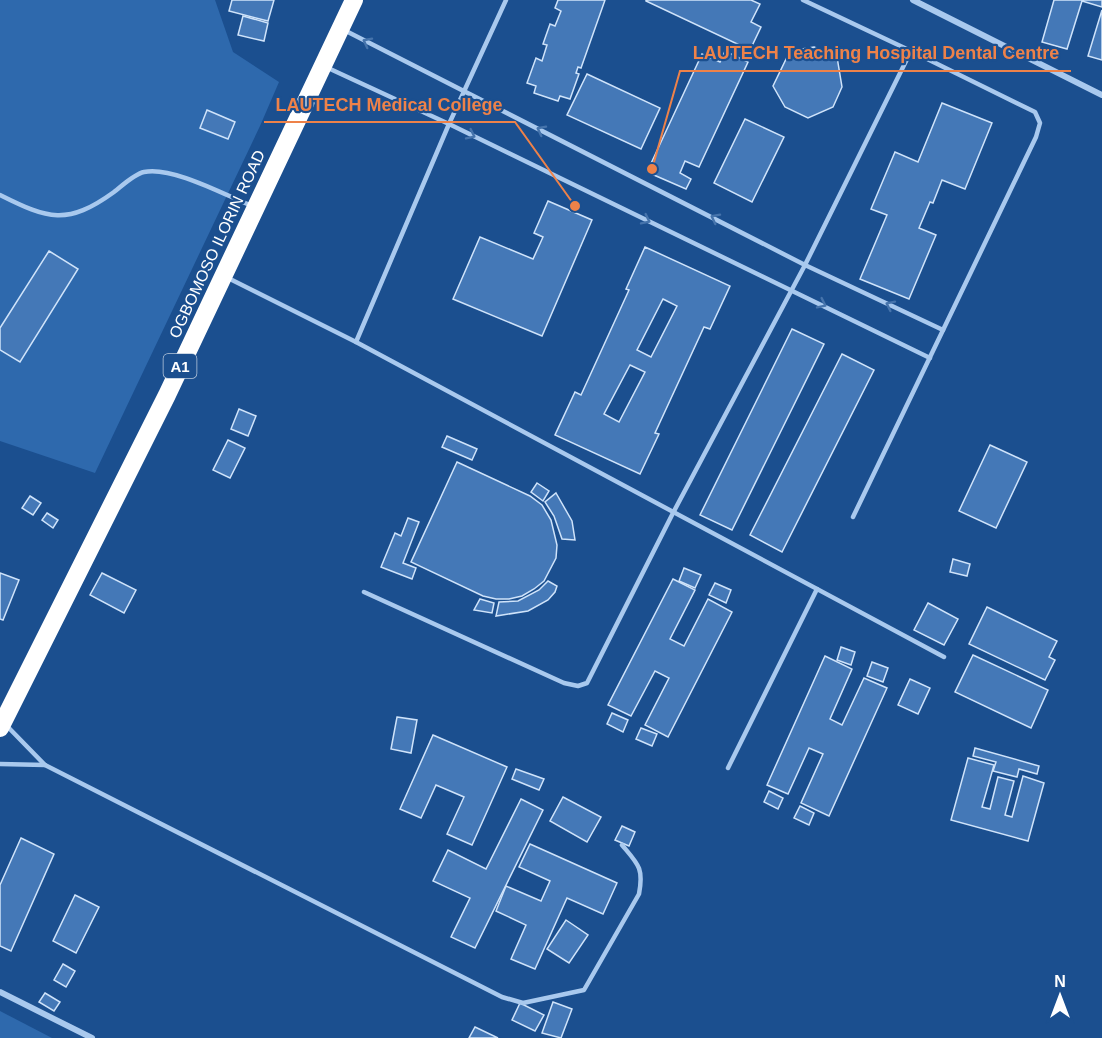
<svg xmlns="http://www.w3.org/2000/svg" width="1102" height="1038" viewBox="0 0 1102 1038" font-family="Helvetica,sans-serif">
<style>
.green{fill:#2e69ad}
.building{fill:#4478b7;stroke:#cfe3fa;stroke-width:1.5;fill-rule:evenodd}
.lines{fill:none;stroke-linecap:round;stroke-linejoin:round}
.lane{stroke:#a9c9ee;stroke-width:4.5}
.street{stroke:#a9c9ee;stroke-width:6}
.highway{stroke:#fff;stroke-width:18}
.oneway{stroke:#4674ac}
.labels{text-anchor:middle;dominant-baseline:central;stroke-width:4.5;stroke-linejoin:round;paint-order:stroke}
.shield{fill:#1b4f8f;stroke:#bbcadd;stroke-width:1.5}
.shield-label{font-size:15px;font-weight:bold;fill:#fff}
.street-label{font-size:16px;fill:#fff;stroke:#1b4f8f}
.leader{fill:none;stroke:#ee8249;stroke-width:2}
.callout-dot{fill:#ee8249;stroke:#1b4f8f;stroke-width:2}
.callout-label{font-size:18px;text-anchor:middle;font-weight:bold;fill:#ee8249;stroke:#1b4f8f;stroke-width:4.5;stroke-linejoin:round;paint-order:stroke}
</style>
<rect width="100%" height="100%" fill="#1b4f8f"/>
<!-- green -->
<g class="green">
<path d="M0 0H215L233 52 279 82 260 126 95 473 0 441Z"/>
<path d="M0 1011 52 1038H0Z"/>
</g>
<!-- building -->
<g class="building">
<path d="M232 0H274L268 21 229 11Z"/>
<path d="M558 0H605L581 68 578 67 576 73 579 74 570 99 560 96 558 101 534 93 536 86 527 83 536 58 542 61 547 45 543 44 550 24 555 26 561 11 555 8Z"/>
<path d="M646 0H751L760 4 751 22 761 27 750 50 646 1Z"/>
<path d="M1054 0H1102V7L1082 1 1067 49 1042 42Z"/>
<path d="M1102 10V60L1088 56Z"/>
<path d="M243 16 268 23 264 41 238 35Z"/>
<path d="M814 47 837 57 842 87 833 107 808 118 785 107 773 86 790 51Z"/>
<path d="M725 51 748 62 699 167 685 161 680 173 691 179 686 189 647 172 702 54 720 62Z"/>
<path d="M587 74 660 108 641 149 567 115Z"/>
<path d="M942 103 992 123 965 189 942 180 933 203 930 202 919 228 936 235 909 299 860 279 887 215 871 209 895 152 918 162Z"/>
<path d="M207 110 235 122 228 139 200 128Z"/>
<path d="M745 119 784 137 752 202 714 183Z"/>
<path d="M548 201 592 220 542 336 453 299 480 237 533 259 543 237 534 233Z"/>
<path d="M645 247 730 286 710 329 704 327 655 433 659 434 640 474 555 435 575 392 581 395 629 290 626 289ZM663 299 677 306 651 357 637 350ZM630 365 645 372 619 422 604 414Z"/>
<path d="M49 251 78 269 20 362 0 350V328Z"/>
<path d="M792 329 824 344 732 530 700 515Z"/>
<path d="M842 354 874 370 782 552 750 535Z"/>
<path d="M239 409 256 416 248 436 231 429Z"/>
<path d="M447 436 477 449 472 460 442 447Z"/>
<path d="M228 440 245 448 230 478 213 470Z"/>
<path d="M990 445 1027 462 996 528 959 511Z"/>
<path d="M457 462 530 496 542 505 551 520 557 545 556 558 544 581 534 589 522 596 509 599H496L483 596 411 562Z"/>
<path d="M537 483 549 491 543 501 531 492Z"/>
<path d="M556 493 572 521 575 540 562 539 554 516 545 502Z"/>
<path d="M30 496 41 503 33 515 22 508Z"/>
<path d="M47 513 58 520 53 528 42 520Z"/>
<path d="M408 518 419 522 403 563 416 568 412 579 381 567 395 533 401 536Z"/>
<path d="M953 559 970 564 967 576 950 572Z"/>
<path d="M684 568 701 575 695 588 679 581Z"/>
<path d="M0 573 19 580 3 620 0 619Z"/>
<path d="M102 573 136 590 124 613 90 595Z"/>
<path d="M673 579 695 590 670 639 684 646 708 599 732 612 668 737 645 725 669 678 655 671 631 716 608 705Z"/>
<path d="M548 581 557 586 555 592 548 600 528 611 496 616 499 602 518 601 539 590Z"/>
<path d="M715 583 731 590 726 603 709 595Z"/>
<path d="M480 599 494 603 492 613 474 610Z"/>
<path d="M928 603 958 619 944 645 914 630Z"/>
<path d="M987 607 1057 641 1049 657 1055 660 1045 680 969 644Z"/>
<path d="M841 647 855 652 851 665 837 660Z"/>
<path d="M973 655 1048 690 1031 728 955 692Z"/>
<path d="M825 656 852 669 830 719 842 725 864 678 887 688 829 816 801 803 823 754 809 748 788 794 767 785Z"/>
<path d="M872 662 888 668 883 682 867 676Z"/>
<path d="M910 679 930 688 918 714 898 705Z"/>
<path d="M612 713 628 720 623 732 607 724Z"/>
<path d="M397 717 417 720 411 753 391 749Z"/>
<path d="M641 728 657 734 652 746 636 739Z"/>
<path d="M433 735 507 767 472 845 447 834 464 797 436 785 421 818 400 809Z"/>
<path d="M975 748 1039 766 1037 774 1019 769 1017 777 993 771 996 762 973 756Z"/>
<path d="M968 758 994 765 982 807 990 809 998 777 1014 781 1005 815 1012 817 1023 776 1044 783 1028 841 951 820Z"/>
<path d="M516 769 544 779 539 790 512 779Z"/>
<path d="M769 791 783 798 778 809 764 802Z"/>
<path d="M563 797 601 817 587 842 550 821Z"/>
<path d="M521 799 543 810 475 948 451 937 470 898 433 881 448 850 486 869Z"/>
<path d="M800 806 814 813 809 825 794 818Z"/>
<path d="M622 826 635 832 629 846 615 840Z"/>
<path d="M21 838 54 854 11 951 0 946V885Z"/>
<path d="M530 844 617 883 603 914 567 898 535 969 511 959 526 925 496 911 506 886 541 901 550 881 519 867Z"/>
<path d="M75 895 99 907 76 953 53 941Z"/>
<path d="M566 920 588 935 569 963 547 949Z"/>
<path d="M63 964 75 971 66 987 54 980Z"/>
<path d="M45 993 60 1002 54 1011 39 1002Z"/>
<path d="M553 1002 572 1009 561 1038 542 1033Z"/>
<path d="M520 1003 544 1015 535 1031 512 1020Z"/>
<path d="M475 1027 498 1038H469Z"/>
</g>
<g class="lines">
<!-- lane -->
<g class="lane">
<path d="M803 0 911 51 1035 112 1040 123 1036 137 853 517"/>
<path d="M344 30 805 265 943 330"/>
<path d="M328 68 449 124 930 358"/>
<path d="M0 195C48 219 67 226 114 192 122 186 134 174 144 172 172 166 225 195 252 206"/>
<path d="M228 278 356 342 944 657"/>
<path d="M356 342 449 124 506 0"/>
<path d="M364 592 564 683 578 686 587 683 673 513 805 265 911 51"/>
<path d="M6 725 45 765 502 997 523 1003 584 990 639 894C644 868 638 864 622 845"/>
<path d="M0 764 45 765"/>
<path d="M728 768 817 589"/>
</g>
<!-- street -->
<g class="street">
<path d="M913 0 1102 95"/>
<path d="M0 992 92 1038"/>
</g>
<!-- highway -->
<path class="highway" d="M0 728 167 395 354 0"/>
</g>
<!-- one-way arrows -->
<defs><path id="oneway-chevron" d="M-2-3.5L2.5 0L-2 3.5" fill="none" stroke-width="1.6" stroke-linecap="round" stroke-linejoin="round" transform="scale(1.5)"/></defs>
<g class="oneway">
<use href="#oneway-chevron" transform="translate(367 42) rotate(-153)"/>
<use href="#oneway-chevron" transform="translate(541 130) rotate(-153)"/>
<use href="#oneway-chevron" transform="translate(471 135) rotate(26)"/>
<use href="#oneway-chevron" transform="translate(715 218) rotate(-153)"/>
<use href="#oneway-chevron" transform="translate(646 220) rotate(26)"/>
<use href="#oneway-chevron" transform="translate(822 304) rotate(26)"/>
<use href="#oneway-chevron" transform="translate(890 305) rotate(-154)"/>
</g>
<g class="labels">
<!-- shield labels -->
<rect class="shield" x="163.5" y="354" width="33" height="24" rx="4.5"/>
<g class="shield-label">
<text x="180" y="366">A1</text>
</g>
<!-- street labels -->
<g class="street-label">
<text transform="translate(217 244) rotate(-65)">OGBOMOSO ILORIN ROAD</text>
</g>
</g>
<!-- callouts -->
<path class="leader" d="M652 169L680 71H1071M575 206L515 122H264"/>
<g class="callout-dot">
<circle cx="652" cy="169" r="6"/>
<circle cx="575" cy="206" r="6"/>
</g>
<g class="callout-label">
<text x="876" y="59">LAUTECH Teaching Hospital Dental Centre</text>
<text x="389" y="111">LAUTECH Medical College</text>
</g>
<!-- north arrow -->
<g transform="translate(1060 996)" stroke="#1b4f8f" stroke-width="4.5" paint-order="stroke">
<path d="M0-4.5L10 22L0 15L-10 22Z" fill="#ffffff"/>
<text y="-9" font-size="16" font-weight="bold" text-anchor="middle" fill="#ffffff">N</text>
</g>
</svg>
